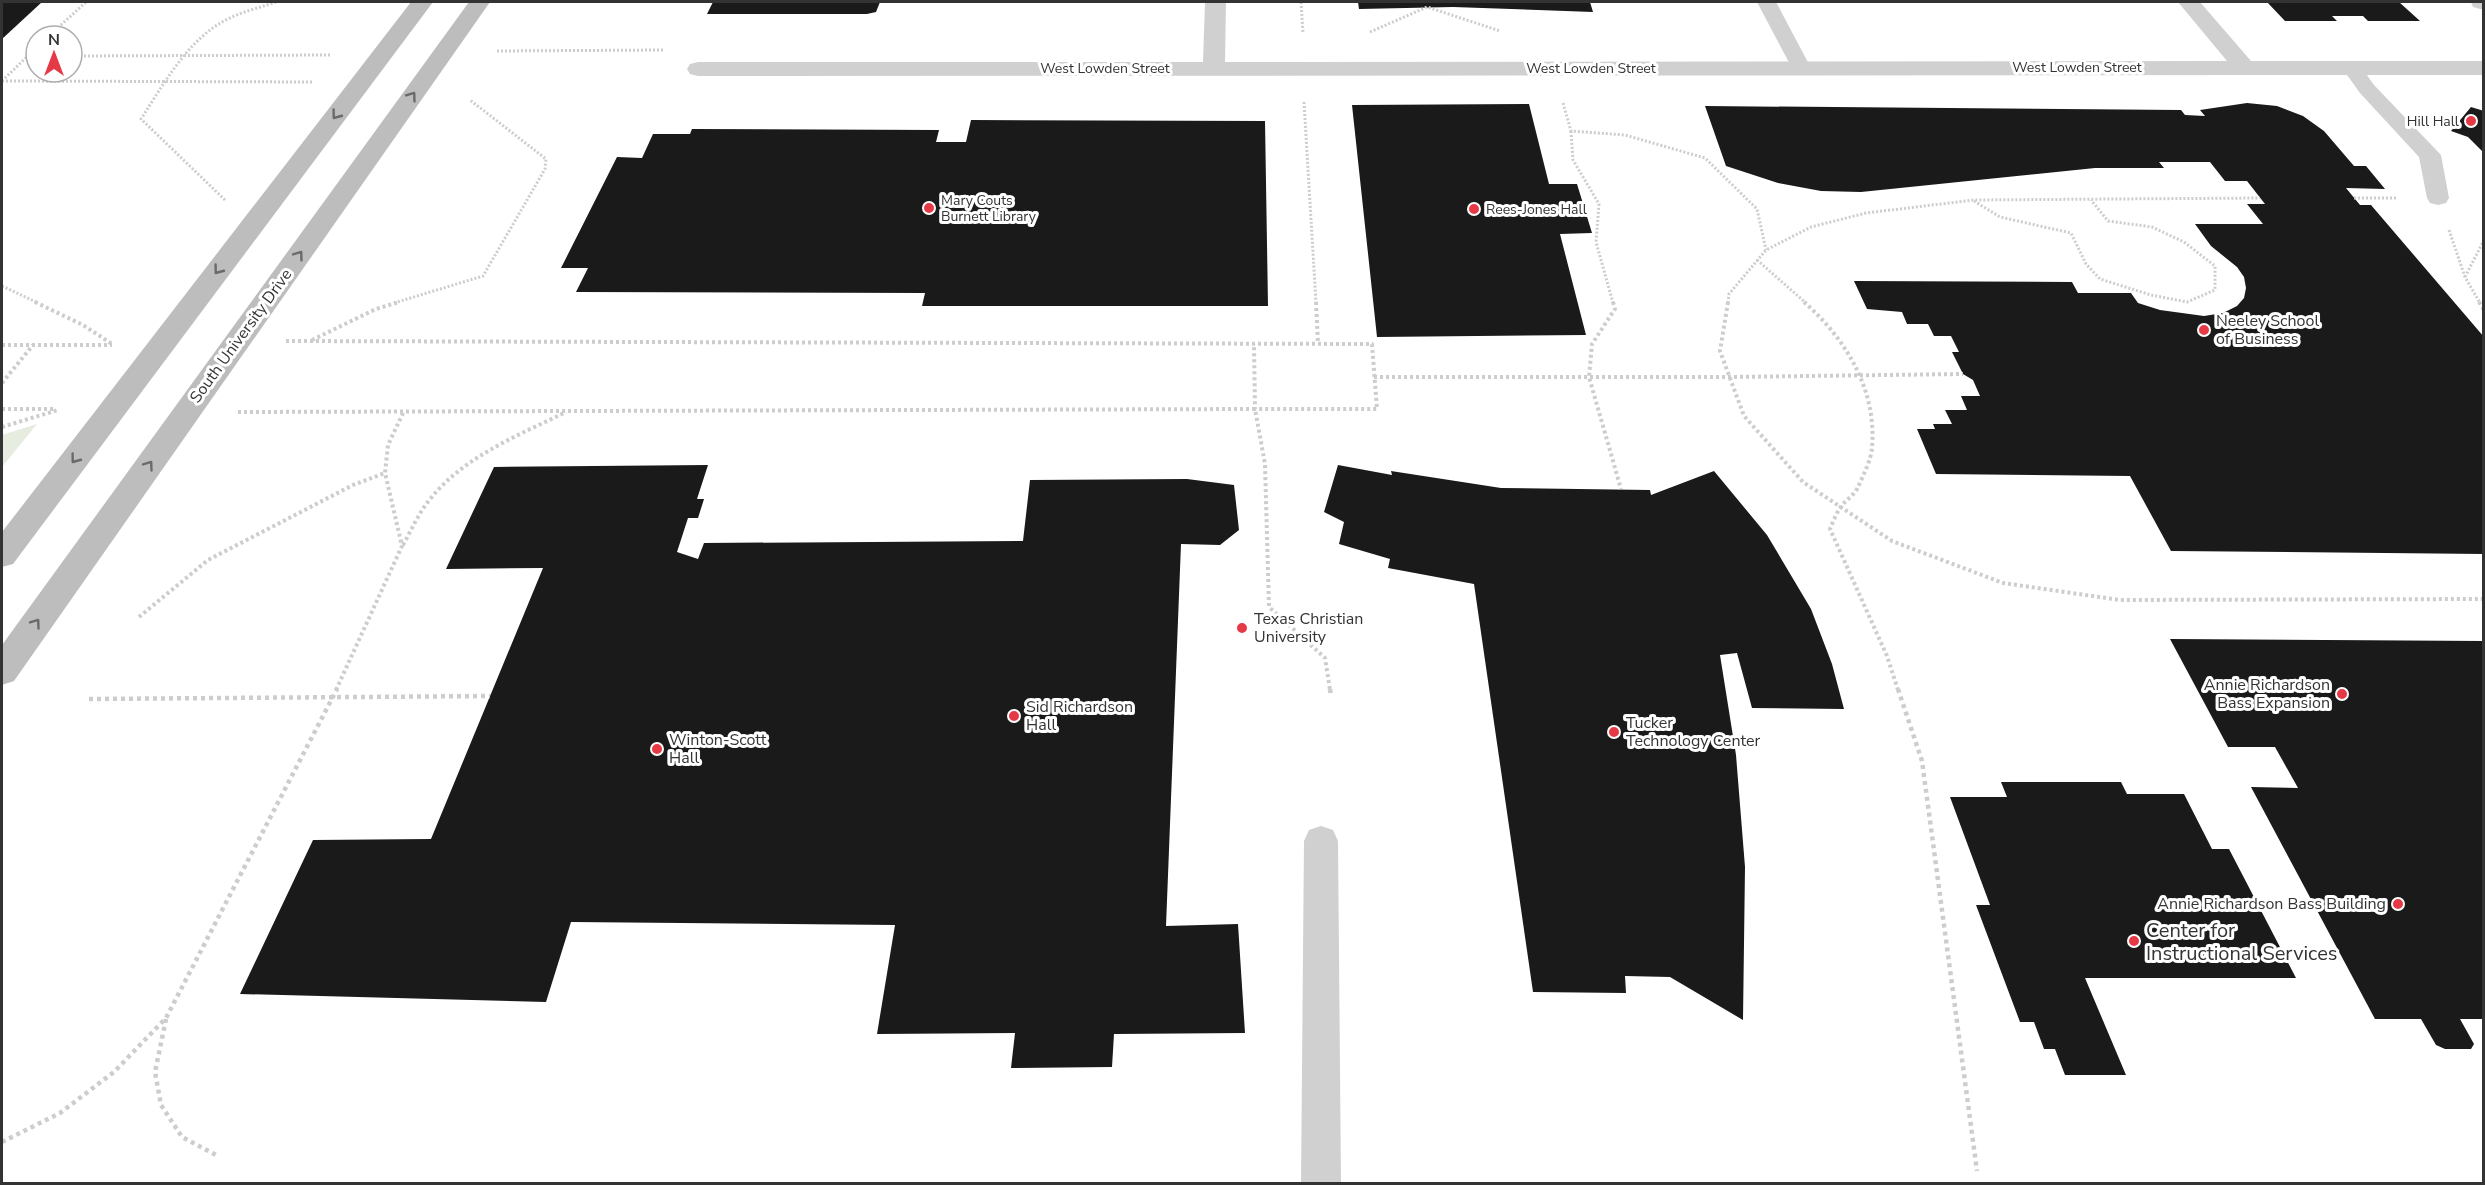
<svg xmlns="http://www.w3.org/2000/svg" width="2485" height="1185" viewBox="0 0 2485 1185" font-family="'Nunito Sans',sans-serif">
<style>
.green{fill:#e6ecdf}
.building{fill:#1a1a1a}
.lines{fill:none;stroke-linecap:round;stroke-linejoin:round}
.path-far2{stroke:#cdcdcd;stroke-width:3;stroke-dasharray:2 2;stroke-linecap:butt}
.path-far1{stroke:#cdcdcd;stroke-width:4;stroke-dasharray:3 3;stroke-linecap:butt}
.path{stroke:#cdcdcd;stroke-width:4.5;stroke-dasharray:4 4;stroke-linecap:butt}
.service{fill:#d0d0d0;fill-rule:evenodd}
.minor{fill:#d0d0d0;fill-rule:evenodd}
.secondary{fill:#bdbdbd;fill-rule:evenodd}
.oneway{stroke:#6a6a6a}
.poi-dot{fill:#e63946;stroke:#fff;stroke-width:2}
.labels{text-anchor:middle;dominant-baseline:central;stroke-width:6;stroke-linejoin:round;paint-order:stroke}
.far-street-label{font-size:14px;fill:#333;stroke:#fff}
.far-poi-label{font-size:14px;fill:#333;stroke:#fff;text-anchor:start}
.poi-label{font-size:16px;fill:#333;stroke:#fff;text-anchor:start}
.street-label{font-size:16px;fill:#333;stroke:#fff}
.near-poi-label{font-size:20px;fill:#333;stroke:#fff;text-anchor:start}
</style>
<rect width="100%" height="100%" fill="#fff"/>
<!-- green -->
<path class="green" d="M37 424 2 467V435Z"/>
<!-- building -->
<g class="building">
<path d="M2 2H42L2 39Z"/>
<path d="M713 2H880L876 12 867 14H707Z"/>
<path d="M1358 2H1590L1593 12 1453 7 1359 9Z"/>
<path d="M2267 2H2399L2420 21H2368L2363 16H2332L2337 21H2285Z"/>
<path d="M2247 103 2277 106 2303 116 2324 131 2354 166H2366L2385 189 2346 188 2360 205H2371L2484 337V554L2171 551 2130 476 1936 474 1917 429H1935L1933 424H1952L1945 410H1967L1961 396H1980L1973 380 1963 374 1952 352H1959L1951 336H1934L1928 324H1907L1902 312 1867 309 1854 281 2072 282 2078 293H2131L2138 303 2160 310 2204 316 2223 313 2237 306 2244 298 2246 288 2244 277 2237 267 2211 246 2195 224H2263L2247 204H2265L2247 181H2225L2210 162H2159L2164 168H2095L1861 192 1821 191 1778 183 1726 166 1705 106 2181 110 2185 115 2205 116 2200 110Z"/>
<path d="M1529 104 1549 184H1577L1592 233 1560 234 1586 335 1377 337 1352 105Z"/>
<path d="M2471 107 2484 111V153L2468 137 2451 131Z"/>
<path d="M971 120 1265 121 1268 306H922L925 293 576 292 588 268H561L617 157 642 158 653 134H690L692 129 939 130 936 142H966Z"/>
<path d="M708 465 697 499H704L698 518H688L677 552 698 559 704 543 1023 541 1030 480 1187 479 1234 485 1239 530 1220 545 1181 544 1166 926 1238 924 1245 1033 1114 1034 1112 1067 1011 1068 1015 1033 877 1034 895 925 571 922 546 1002 240 994 313 840 431 839 543 568 446 569 494 467Z"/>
<path d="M1338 465 1392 475 1391 471 1501 488 1650 490 1651 495 1714 471 1767 535 1811 609 1832 664 1844 709 1752 708 1737 653 1720 655 1736 755 1745 867 1743 1020 1670 977 1625 976 1626 993 1533 992 1474 584 1388 568 1390 559 1339 544 1344 522 1324 512Z"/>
<path d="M2170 639 2484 641V1019H2460L2474 1044 2471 1049H2445L2436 1045 2421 1019H2375L2251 787 2298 788 2275 747H2228Z"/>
<path d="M2001 782H2121L2127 794H2184L2212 849H2229L2296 978H2085L2126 1075H2065L2055 1049H2044L2034 1022H2020L1976 905H1990L1950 797H2007Z"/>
</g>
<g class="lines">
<!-- path-far2 -->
<g class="path-far2">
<path d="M1301 2 1303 33"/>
<path d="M1370 32 1427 7 1500 31"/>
<path d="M49 36 86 2"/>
<path d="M497 51 665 50"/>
<path d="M72 56 332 55"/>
<path d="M2 81 313 82"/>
<path d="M2 81 36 48"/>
<path d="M1304 102 1316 303"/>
<path d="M1563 103 1571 131 1625 135 1705 158 1757 209 1766 250"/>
<path d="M1571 131 1573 160 1599 204 1596 242 1613 303"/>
<path d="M2354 198H2398"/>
<path d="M225 200 141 119C163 85 187 41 224 21 240 12 259 8 276 2"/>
<path d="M1974 201 2000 217 2071 233 2086 264 2100 279 2151 295 2187 302 2215 290V266L2184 242 2152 227 2108 221 2091 200"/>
<path d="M2449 230 2465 277 2480 303"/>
<path d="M1757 260 1806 303"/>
<path d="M2465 277 2484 240"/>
<path d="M2 286 38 303"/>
<path d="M394 303 483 276 545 169 546 159 470 100"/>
<path d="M1728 303 1729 294 1766 250 1811 227 1866 213 1974 200 2260 198"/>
</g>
<!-- path-far1 -->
<g class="path-far1">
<path d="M35 302 83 325 112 344"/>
<path d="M1316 302 1318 344"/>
<path d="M1613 302 1615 309 1592 344 1589 377 1621 489"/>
<path d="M1728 302 1720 351 1744 416 1803 482 1892 541 2003 583 2120 600 2484 599"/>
<path d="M1804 302C1846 339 1877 390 1872 448 1871 460 1863 476 1858 487 1854 496 1845 500 1840 508 1836 514 1833 522 1830 529L1887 656 1898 690"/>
<path d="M2479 302 2484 310"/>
<path d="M312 340 376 309 399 302"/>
<path d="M286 341 1372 344 1377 409H1255L1254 344"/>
<path d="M2 345H112"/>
<path d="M1374 377H1729L1963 374"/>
<path d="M2 383 33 345"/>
<path d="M2 409H55"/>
<path d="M238 412 1255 409 1265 464 1269 607 1325 658 1330 690"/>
<path d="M2 427 58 410"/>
<path d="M403 545C412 529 419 512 431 498 465 456 519 435 566 412"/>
<path d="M139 617 208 560 353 485 385 473"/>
<path d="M336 690 402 546 385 473 388 445 404 411"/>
</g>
<!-- path -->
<g class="path">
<path d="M1330 689 1331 696"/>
<path d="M1898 689 1922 761 1977 1171"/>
<path d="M89 699 490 696"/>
<path d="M166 1019 155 1072 161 1105 182 1137 216 1155"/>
<path d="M2 1142 60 1113 114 1072 166 1018 337 689"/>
</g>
<!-- service -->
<g class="service">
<path d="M1757 2H1776L1811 68 1808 72 1801 74 1794 72Z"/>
<path d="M2352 62 2359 64 2374 85 2441 155 2449 198 2446 203 2438 205 2430 203 2427 198 2419 157 2360 93 2342 68 2345 64Z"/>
<path d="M1321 826 1333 830 1338 841 1341 1184H1301L1304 841 1309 830Z"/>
</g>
<!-- minor -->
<g class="minor">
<path d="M1205 2H1226L1225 62 2227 61 2178 2H2200L2251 61H2484V75L698 76 690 74 687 69 690 64 698 62H1203Z"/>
<path d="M2471 2H2484V10L2473 7Z"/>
</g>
<!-- secondary -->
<g class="secondary">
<path d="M411 2H433L13 564 2 567V532Z"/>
<path d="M469 2H490L14 681 2 685V645Z"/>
</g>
</g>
<!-- one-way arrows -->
<defs><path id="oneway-chevron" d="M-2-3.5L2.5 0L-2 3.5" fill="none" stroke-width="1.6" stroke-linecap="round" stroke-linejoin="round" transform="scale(1.5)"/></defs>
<g class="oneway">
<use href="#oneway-chevron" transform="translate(412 96) rotate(-54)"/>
<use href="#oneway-chevron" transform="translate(336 115) rotate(127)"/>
<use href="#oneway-chevron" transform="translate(299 255) rotate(-54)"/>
<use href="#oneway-chevron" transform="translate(218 270) rotate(127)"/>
<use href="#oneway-chevron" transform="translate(75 459) rotate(127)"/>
<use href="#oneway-chevron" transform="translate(149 465) rotate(-54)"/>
<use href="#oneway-chevron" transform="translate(36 623) rotate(-54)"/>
</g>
<!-- markers -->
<g class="poi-dot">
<circle cx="2471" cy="121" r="6"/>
<circle cx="929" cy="208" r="6"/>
<circle cx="1474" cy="209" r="6"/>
<circle cx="2204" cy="330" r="6"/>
<circle cx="1242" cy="628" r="6"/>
<circle cx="2342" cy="694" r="6"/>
<circle cx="1014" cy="716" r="6"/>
<circle cx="1614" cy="732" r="6"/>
<circle cx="657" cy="749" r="6"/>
<circle cx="2398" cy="904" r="6"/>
<circle cx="2134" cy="941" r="6"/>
</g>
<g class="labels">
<!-- far-street labels -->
<g class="far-street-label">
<text x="2077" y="67">West Lowden Street</text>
<text x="1105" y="68">West Lowden Street</text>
<text x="1591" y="68">West Lowden Street</text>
</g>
<!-- far-poi labels -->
<g class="far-poi-label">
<text x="2459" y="121" text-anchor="end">Hill Hall</text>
<text x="941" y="200">Mary Couts<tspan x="941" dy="16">Burnett Library</tspan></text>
<text x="1486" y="209">Rees-Jones Hall</text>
</g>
<!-- poi labels -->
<g class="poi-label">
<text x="2216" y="321">Neeley School<tspan x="2216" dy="18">of Business</tspan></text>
<text x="1254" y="619">Texas Christian<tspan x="1254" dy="18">University</tspan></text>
<text x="2330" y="685" text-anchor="end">Annie Richardson<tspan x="2330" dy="18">Bass Expansion</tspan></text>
<text x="1026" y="707">Sid Richardson<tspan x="1026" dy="18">Hall</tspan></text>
<text x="1626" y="723">Tucker<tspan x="1626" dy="18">Technology Center</tspan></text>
<text x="669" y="740">Winton-Scott<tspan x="669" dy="18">Hall</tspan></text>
<text x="2386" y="904" text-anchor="end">Annie Richardson Bass Building</text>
</g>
<!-- street labels -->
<g class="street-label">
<text transform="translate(241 336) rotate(-54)">South University Drive</text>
</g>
<!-- near-poi labels -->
<g class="near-poi-label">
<text x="2146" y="930">Center for<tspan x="2146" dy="23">Instructional Services</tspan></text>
</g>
</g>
<!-- border -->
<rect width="2485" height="1185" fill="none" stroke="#333333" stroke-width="6"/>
<!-- north arrow -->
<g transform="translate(54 54)"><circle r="28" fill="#ffffff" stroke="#adadad" stroke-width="1.5"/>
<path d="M0-4.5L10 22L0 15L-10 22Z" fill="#e63946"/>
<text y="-9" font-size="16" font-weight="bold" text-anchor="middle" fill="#333333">N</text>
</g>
</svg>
